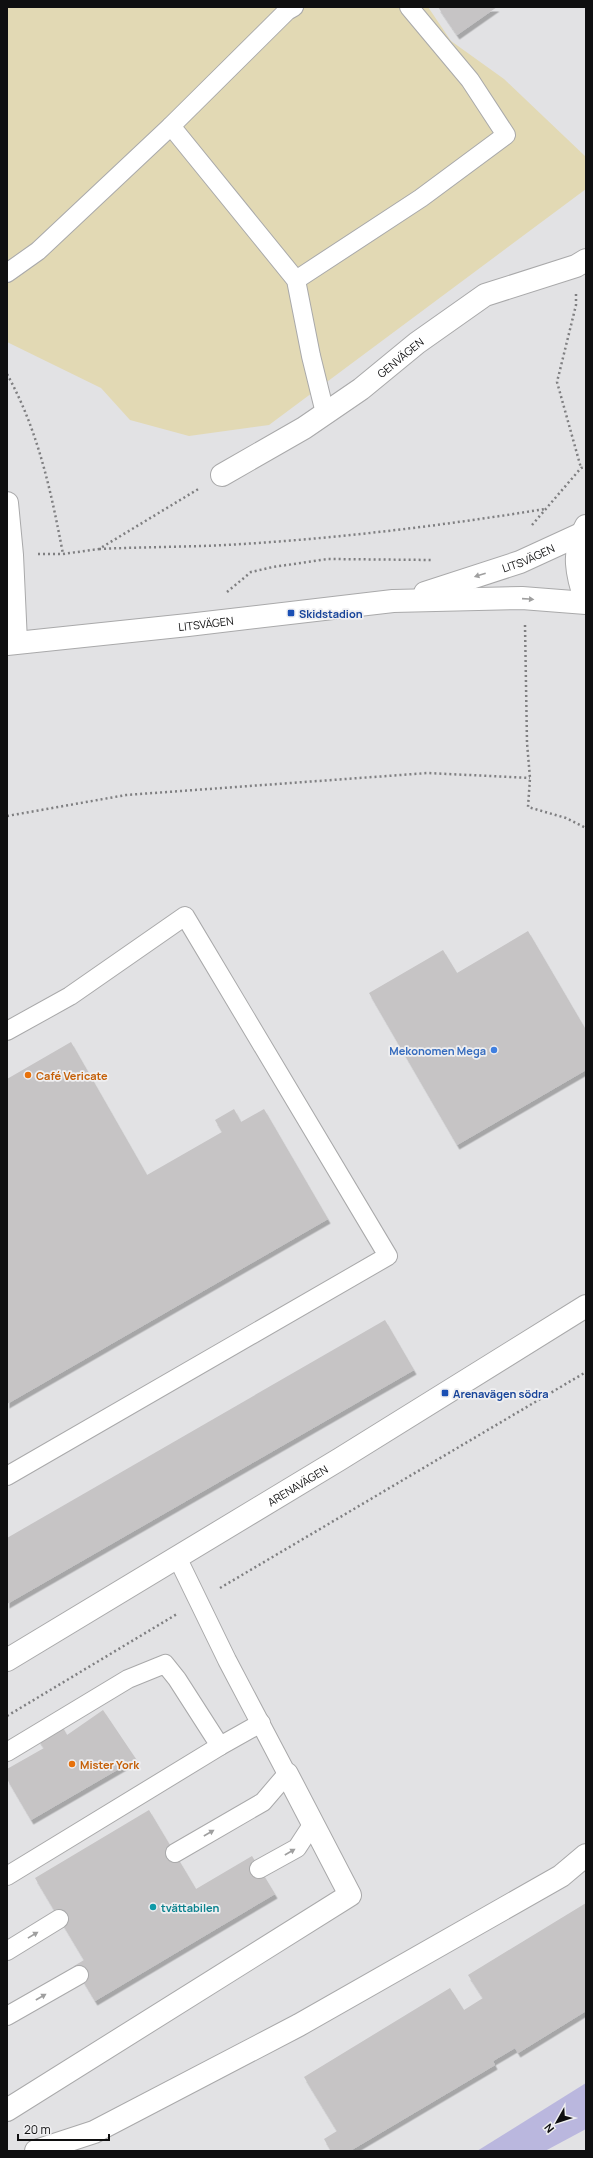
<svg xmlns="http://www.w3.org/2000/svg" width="593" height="2158" viewBox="0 0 593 2158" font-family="Manrope,sans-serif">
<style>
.green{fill:#bab7de}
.sand{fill:#e2d9b4}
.building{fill:#c6c4c5;filter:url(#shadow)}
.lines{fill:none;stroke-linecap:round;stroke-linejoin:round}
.lane-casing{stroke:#a9a9aa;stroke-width:20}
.street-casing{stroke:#a9a9aa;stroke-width:24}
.secondary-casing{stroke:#a9a9aa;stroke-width:24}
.path{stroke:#7f7f81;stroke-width:2.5;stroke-dasharray:2 3;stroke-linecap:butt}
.lane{stroke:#fff;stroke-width:18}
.street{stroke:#fff;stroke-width:22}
.secondary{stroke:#fff;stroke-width:22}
.oneway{fill:#9f9f9f}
.transit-dot{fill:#1a4fb4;stroke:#efeff1;stroke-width:1.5}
.shop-dot{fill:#3f7fe0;stroke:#efeff1;stroke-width:1.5}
.food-dot{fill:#e8710a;stroke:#efeff1;stroke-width:1.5}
.culture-dot{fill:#0f9aa8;stroke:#efeff1;stroke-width:1.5}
.labels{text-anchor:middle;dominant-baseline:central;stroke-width:3.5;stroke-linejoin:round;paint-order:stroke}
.street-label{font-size:11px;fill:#0f0f10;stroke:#efeff1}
.transit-label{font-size:11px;font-weight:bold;fill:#164399;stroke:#efeff1;text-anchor:start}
.shop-label{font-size:11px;font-weight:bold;fill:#366cbe;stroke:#efeff1;text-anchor:end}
.food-label{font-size:11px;font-weight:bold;fill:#c56008;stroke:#efeff1;text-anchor:start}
.culture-label{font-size:11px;font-weight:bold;fill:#0d838f;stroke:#efeff1;text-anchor:start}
</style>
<defs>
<filter id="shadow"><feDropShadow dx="2.5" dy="4.5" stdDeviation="0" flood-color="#0004"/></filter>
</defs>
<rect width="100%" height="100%" fill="#e2e2e4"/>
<!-- green -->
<path class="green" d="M586 2083V2129L545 2151H477Z"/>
<!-- sand -->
<path class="sand" d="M7 7H428L451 41 504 79 586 157V189L269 425 189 436 130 420 101 388 7 342Z"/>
<!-- building -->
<g class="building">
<path d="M438 7H497L457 35Z"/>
<path d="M528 931 586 1030V1070L457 1145 369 993 443 950 457 973Z"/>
<path d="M71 1042 147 1175 222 1132 215 1120 234 1109 241 1122 264 1109 328 1219 7 1404V1079Z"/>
<path d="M385 1320 414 1370 7 1604V1538Z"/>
<path d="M103 1710 136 1759 31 1820 7 1779V1769L44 1748 38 1739 60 1723 67 1735Z"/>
<path d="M149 1810 196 1889 252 1856 275 1894 95 2001 74 1966 84 1960 35 1878Z"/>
<path d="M586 1903V2011L518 2053 515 2048 493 2061 495 2065 350 2151H331L324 2139 337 2131 304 2077 450 1988 464 2010 483 1998 468 1975Z"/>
</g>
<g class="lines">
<!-- lane casing -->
<g class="lane-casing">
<g id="lane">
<path d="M294 7 287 11 171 126 296 280 311 356 325 413"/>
<path d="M7 273 38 251 171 126"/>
<path d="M296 280 421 198 506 135 470 80 409 7"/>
<path d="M7 1031 70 996 185 916 388 1256 7 1476"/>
<path d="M7 1752 128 1679 165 1664 177 1679 220 1746 261 1723"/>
<path d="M175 1853 263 1802 287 1774 227 1660 177 1557"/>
<path d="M259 1869 297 1848 312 1825"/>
<path d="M7 1876 220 1746"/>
<path d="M7 1951 59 1919"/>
<path d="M7 2016 79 1975"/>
</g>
</g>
<!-- street casing -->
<g class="street-casing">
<g id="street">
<path id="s1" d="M222 475 304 428 361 389 417 343 485 295 576 266 586 260"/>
<path d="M7 503 12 555 16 642"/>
<path id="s2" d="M7 1660 340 1459 586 1306"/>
<path d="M7 2110 350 1895 287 1774"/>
<path d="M36 2151 94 2132 299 2025 561 1876 586 1855"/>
</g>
</g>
<!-- secondary casing -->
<g class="secondary-casing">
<g id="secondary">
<path d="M586 526C571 551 577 576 586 602"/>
<path id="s3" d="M425 593 520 562 581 534"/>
<path id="s4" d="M7 644 188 625 393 601 522 598 586 603"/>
</g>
</g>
<!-- path -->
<g class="path">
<path d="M576 294V305L557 382 581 468"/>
<path d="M7 374C38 430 51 491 63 554"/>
<path d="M532 525 581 468 586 467"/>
<path d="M99 549C142 547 184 547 226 545 333 539 440 526 545 509"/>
<path d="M38 554H63L99 549 200 488"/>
<path d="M227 592 251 572 273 567 328 559 433 560"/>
<path d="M525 625 527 743 530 778 528 807 566 818 586 828"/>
<path d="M7 816 126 795 428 773 530 778"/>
<path d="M220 1588 586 1372"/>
<path d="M7 1716 177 1614"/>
</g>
<!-- lane -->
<use href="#lane" class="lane"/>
<!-- street -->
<use href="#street" class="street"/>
<!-- secondary -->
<use href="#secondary" class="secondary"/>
</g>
<!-- one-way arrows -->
<defs><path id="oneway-solid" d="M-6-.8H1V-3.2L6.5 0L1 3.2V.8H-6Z"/></defs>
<g class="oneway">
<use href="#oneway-solid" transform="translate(480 575) rotate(162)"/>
<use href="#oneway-solid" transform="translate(528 599) rotate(4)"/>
<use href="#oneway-solid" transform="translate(209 1833) rotate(-30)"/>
<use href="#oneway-solid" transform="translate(290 1852) rotate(-30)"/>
<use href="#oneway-solid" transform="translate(33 1935) rotate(-31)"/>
<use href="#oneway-solid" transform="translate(41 1997) rotate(-30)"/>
</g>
<!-- markers -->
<g class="transit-dot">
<rect x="287" y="609" width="8" height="8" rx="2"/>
<rect x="441" y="1389" width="8" height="8" rx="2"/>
</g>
<circle class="shop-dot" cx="494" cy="1050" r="4"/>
<g class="food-dot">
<circle cx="28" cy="1075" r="4"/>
<circle cx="72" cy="1764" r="4"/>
</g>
<circle class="culture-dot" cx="153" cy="1907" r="4"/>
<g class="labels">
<!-- street labels -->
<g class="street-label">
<text stroke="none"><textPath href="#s1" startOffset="214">GENVÄGEN</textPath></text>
<text stroke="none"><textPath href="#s3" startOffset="109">LITSVÄGEN</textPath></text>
<text stroke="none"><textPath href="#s4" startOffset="200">LITSVÄGEN</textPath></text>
<text stroke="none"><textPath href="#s2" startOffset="339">ARENAVÄGEN</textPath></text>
</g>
<!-- transit labels -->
<g class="transit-label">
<text x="299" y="613">Skidstadion</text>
<text x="453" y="1393">Arenavägen södra</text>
</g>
<!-- shop labels -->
<g class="shop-label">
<text x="486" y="1050">Mekonomen Mega</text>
</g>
<!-- food labels -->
<g class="food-label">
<text x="36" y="1075">Café Vericate</text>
<text x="80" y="1764">Mister York</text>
</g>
<!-- culture labels -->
<g class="culture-label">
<text x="161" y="1907">tvättabilen</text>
</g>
</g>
<!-- border -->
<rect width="593" height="2158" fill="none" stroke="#0f0f10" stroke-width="16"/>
<!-- north arrow -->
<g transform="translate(557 2122) rotate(231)" stroke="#efeff1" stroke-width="3" paint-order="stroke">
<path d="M0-3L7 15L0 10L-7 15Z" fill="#0f0f10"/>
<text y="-6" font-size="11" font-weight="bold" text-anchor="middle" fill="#0f0f10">N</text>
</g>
<!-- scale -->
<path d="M18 2134v6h91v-6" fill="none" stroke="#0f0f10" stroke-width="2"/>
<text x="24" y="2134" font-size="12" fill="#0f0f10" stroke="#efeff1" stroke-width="3" paint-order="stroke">20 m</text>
</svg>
